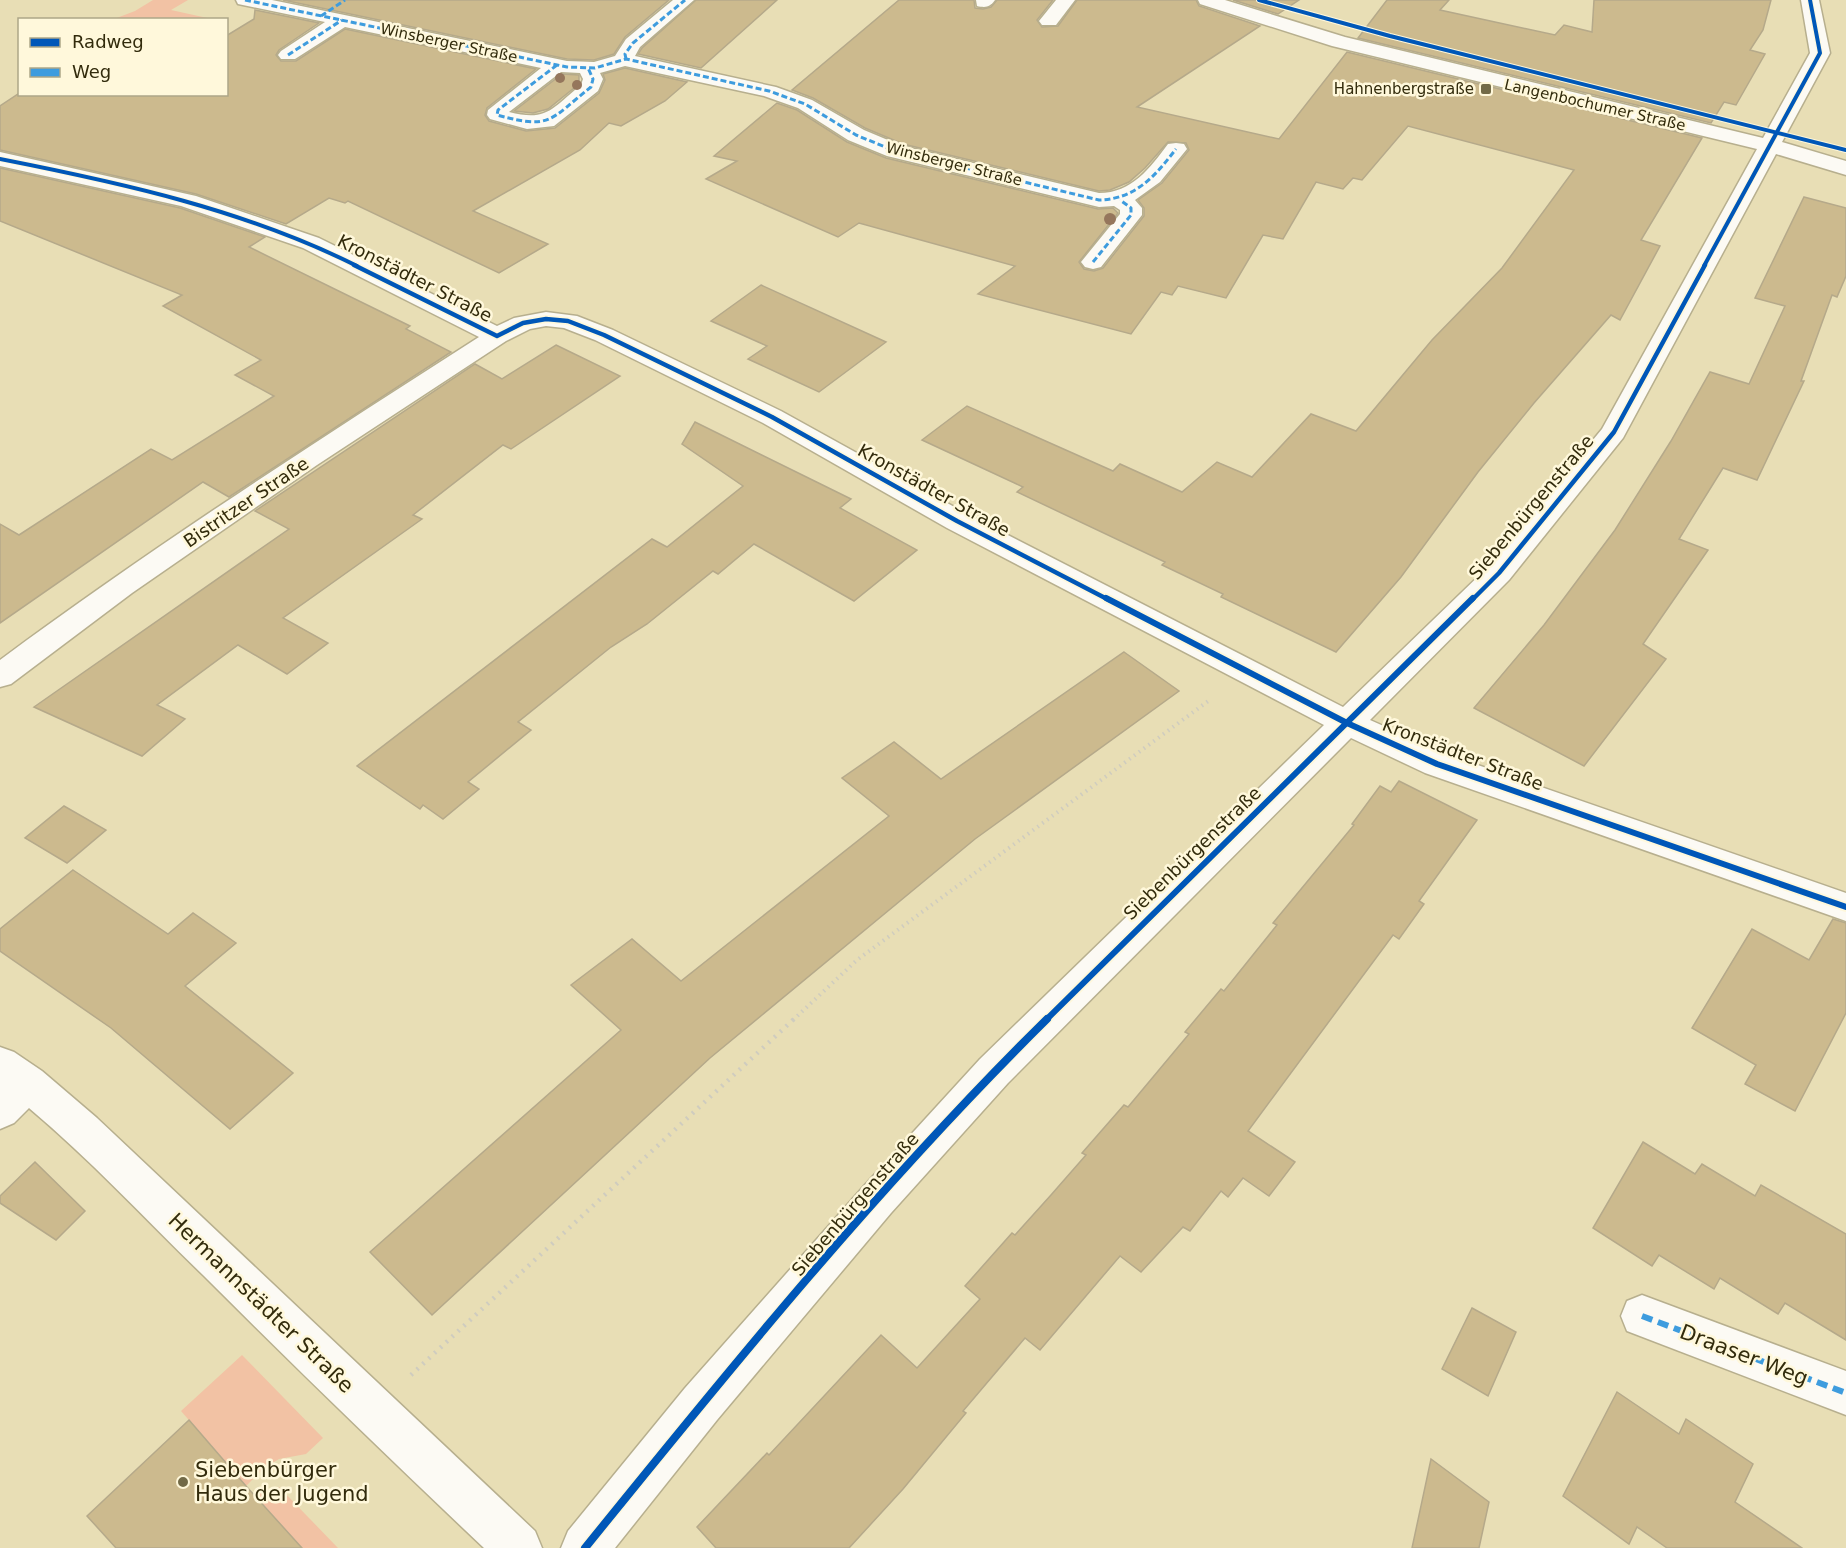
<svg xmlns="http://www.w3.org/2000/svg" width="1846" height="1548" viewBox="0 0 1846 1548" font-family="'DejaVu Sans',sans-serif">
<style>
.green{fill:#f2c2a4}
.building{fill:#ccba8e;stroke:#b5a98a;stroke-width:1.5}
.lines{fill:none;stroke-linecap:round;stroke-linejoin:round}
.minor-casing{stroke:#b7af8e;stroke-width:3}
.path-far1{stroke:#cfccbf;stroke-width:4;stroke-dasharray:1.5 4.5;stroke-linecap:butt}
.path{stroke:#cfccbf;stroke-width:4.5;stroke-dasharray:2 6;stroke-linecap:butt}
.minor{fill:#fcfaf4;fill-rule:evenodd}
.quiet-far1{stroke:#3e9cde;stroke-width:3;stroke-dasharray:6 3;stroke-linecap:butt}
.quiet{stroke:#3e9cde;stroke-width:6;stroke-dasharray:11 6;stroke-linecap:butt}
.cycleway-far3-casing{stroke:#fff8db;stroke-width:6}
.cycleway-far2-casing{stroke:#fff8db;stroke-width:8}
.cycleway-far1-casing{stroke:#fff8db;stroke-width:10}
.cycleway-casing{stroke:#fff8db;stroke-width:11}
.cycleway-far3{stroke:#0057b8;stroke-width:4}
.cycleway-far2{stroke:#0057b8;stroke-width:4.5}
.cycleway-far1{stroke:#0057b8;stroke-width:6}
.cycleway{stroke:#0057b8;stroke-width:8}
.tree{fill:#95765c}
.poi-dot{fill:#726a47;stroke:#fff8db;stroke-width:2}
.labels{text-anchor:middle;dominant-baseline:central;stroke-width:5;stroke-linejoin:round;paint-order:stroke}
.far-street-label{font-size:15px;fill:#322b0c;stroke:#fff8db}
.far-poi-label{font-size:15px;fill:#322b0c;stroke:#fff8db;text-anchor:end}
.street-label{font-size:18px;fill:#322b0c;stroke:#fff8db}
.near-street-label{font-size:21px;fill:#322b0c;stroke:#fff8db}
.near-poi-label{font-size:21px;fill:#322b0c;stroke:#fff8db;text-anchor:start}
</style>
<rect width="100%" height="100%" fill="#e8deb5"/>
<!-- green -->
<g class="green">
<path d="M153 0H188L171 10 212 19H114L135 11Z"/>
<path d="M242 1355 323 1438 306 1454 279 1459 264 1468 246 1486 181 1411Z"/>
<path d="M279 1487 338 1548H302L254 1494Z"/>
</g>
<!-- building -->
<g class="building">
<path d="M283 0H669L625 37 614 54 594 60 567 59Z"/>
<path d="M696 0H777L701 68 638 54 642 48Z"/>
<path d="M899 0H974L975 8 983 9 991 7 997 0H1053L1037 20 1042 27 1058 26 1077 0H1196L1199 6 1260 26 1137 107 1279 139 1347 52 1702 138 1641 240 1660 246 1620 320 1611 315 1534 403 1478 472 1401 577 1336 652 1221 597 1223 594 1162 565 1165 562 1017 492 1023 487 922 440 967 406 1113 471 1120 464 1182 492 1217 462 1252 477 1311 414 1356 431 1432 340 1502 268 1574 170 1408 126 1362 180 1353 178 1343 189 1316 182 1283 239 1263 235 1226 298 1178 286 1172 295 1161 292 1131 334 978 294 1015 266 859 223 838 237 706 179 737 161 714 156 777 103 797 110 847 142 886 158 1098 209 1113 208 1118 213 1079 262 1084 269 1094 271 1103 268 1144 216V208L1138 200 1162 183 1189 150 1186 143 1168 142 1145 168 1129 182 1110 190 1099 191 903 144 865 128 813 98 792 90Z"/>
<path d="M1233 0H1299L1278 14Z"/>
<path d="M1387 0H1449L1440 10 1555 35 1564 25 1592 32 1594 0H1771L1763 30 1750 50 1765 54 1736 105 1724 102 1711 123 1358 38Z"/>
<path d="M255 10 319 23 279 50 276 55 281 61H296L345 29 536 69 487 108 485 115 489 121 526 131 555 128 599 93 605 80 603 74 625 68 687 82 665 101 621 126 609 123 580 150 473 211 548 244 499 273 348 201 345 203 329 198 286 224 196 194 0 150V106L18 94H226V36L254 19Z"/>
<path d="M562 74 579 75V84L548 109 533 113 514 111Z"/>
<path d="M0 168 180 208 265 237 249 247 410 326 406 329 451 352 229 497 203 482 0 623V524L19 535 151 449 172 460 274 396 235 375 261 360 163 306 182 295 0 221Z"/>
<path d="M1804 197 1846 208V276L1837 297 1832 295 1801 381H1804L1757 480 1723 468 1679 539 1708 550 1643 644 1666 659 1584 766 1474 708 1544 625 1615 530 1671 441 1710 372 1749 384 1785 306 1755 298Z"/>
<path d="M761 285 886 342 819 392 789 378 748 359 767 346 711 321Z"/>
<path d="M556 345 620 376 511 449 503 445 413 515 422 519 283 618 328 643 287 674 238 645 157 705 185 719 142 756 34 707 289 529 255 511 475 364 502 379Z"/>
<path d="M695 422 851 499 840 508 917 550 854 601 754 544 718 574 713 571 647 624 611 647 518 722 531 730 468 782 479 789 443 819 423 805 420 809 357 766 652 539 667 547 743 486 682 444Z"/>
<path d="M1124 652 1179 691 975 839 710 1058 432 1315 370 1252 621 1030 571 985 632 939 681 981 889 816 842 778 894 742 941 779Z"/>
<path d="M1399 781 1477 820 1419 901 1424 904 1399 939 1393 935 1248 1131 1295 1162 1269 1196 1243 1178 1228 1197 1221 1191 1190 1231 1183 1227 1141 1272 1120 1256 1040 1350 1025 1338 963 1411 966 1413 903 1489 849 1548H716L697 1527 767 1453 769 1455 881 1335 917 1368 980 1299 965 1286 1012 1233 1015 1235 1051 1195 1086 1155 1082 1153 1124 1105 1128 1107 1189 1034 1185 1032 1221 989 1224 991 1277 925 1273 923 1354 825 1352 824 1380 786 1391 792Z"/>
<path d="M64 806 106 830 67 863 25 838Z"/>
<path d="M73 870 168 934 193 913 236 943 185 986 293 1073 230 1129 111 1028 0 951V929Z"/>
<path d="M1833 919 1846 923V1013L1795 1111 1745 1084 1756 1065 1692 1028 1752 929 1809 960Z"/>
<path d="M1643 1142 1695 1174 1702 1164 1755 1196 1761 1185 1846 1234V1340L1785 1303 1778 1314 1720 1278 1714 1289 1659 1255 1652 1266 1593 1228Z"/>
<path d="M35 1162 85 1211 56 1240 0 1203V1196Z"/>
<path d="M1472 1308 1516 1332 1488 1396 1442 1369Z"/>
<path d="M1617 1392 1679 1434 1686 1419 1753 1464 1735 1502 1802 1548H1667L1637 1527 1629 1544 1563 1496Z"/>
<path d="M189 1420 246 1486 302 1548H116L87 1516Z"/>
<path d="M1431 1459 1489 1502 1479 1548H1412Z"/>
</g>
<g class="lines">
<!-- minor casing -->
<g class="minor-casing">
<g id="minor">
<path d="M236 0H272L567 61 594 62 615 56 626 39 673 0H694L640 47 635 56 776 87 812 100 864 130 902 146 1099 193C1132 193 1150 168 1168 144L1176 143 1184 144 1187 149 1160 182 1135 200 1142 208V215L1101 267 1093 269 1085 267 1081 262 1120 214V210L1114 206 1099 207 887 156 848 140 798 108 764 96 625 66 600 73 603 79 598 91 554 126 527 129 490 119 487 115 488 110 541 68 345 27 295 59H281L278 55 281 51 325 22 238 4ZM561 72 580 73 583 79 581 85C552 108 548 122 509 112Z"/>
<path d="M976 0H995C990 7 986 8 977 6Z"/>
<path d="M1056 0H1075L1056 25H1042L1039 21Z"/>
<path d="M1198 0H1225L1345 37 1763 138 1810 53 1801 0H1819L1830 53 1782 142 1846 161V175L1776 154 1623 438 1509 580 1370 720 1449 755 1846 893V921L1425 773 1351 738 1008 1083 891 1213 717 1420 615 1548H561L568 1531 685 1388 863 1187 980 1059 1324 725 947 528 763 423 595 340 564 328 546 326 530 329 506 341 317 465 132 593 11 684 0 687V660C155 545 317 441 479 337L303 248 181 206 0 166V152L196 196 319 238 497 326 514 318 546 312 577 316 613 330 781 411 967 514 1343 707 1489 566 1602 429 1757 149 1332 46 1200 4Z"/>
<path d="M0 1047 14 1052 42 1071 97 1118 535 1531 542 1548H484C389 1458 295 1367 203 1275 145 1219 91 1160 29 1108L14 1123 0 1129Z"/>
<path d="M1642 1295 1846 1371V1415L1627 1331 1621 1316 1627 1301Z"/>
</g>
</g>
<!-- path-far1 -->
<path class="path-far1" d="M793 1020 857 960 1211 699"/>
<!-- path -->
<path class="path" d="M411 1375 794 1019"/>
<!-- minor -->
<use href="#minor" class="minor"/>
<!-- quiet-far1 -->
<g class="quiet-far1">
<path d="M245 0 567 67 595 68 626 59 769 91 805 104 856 135 895 151 1099 200C1136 199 1155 176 1176 149"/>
<path d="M321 16 345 0"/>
<path d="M288 55 342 20"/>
<path d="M626 59 625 54 633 43 685 0"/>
<path d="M557 65 498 110 497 115C552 130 549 120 591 87L593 79 588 68"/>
<path d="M1093 262 1131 215V208L1120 200"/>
</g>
<!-- quiet -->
<path class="quiet" d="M1642 1316 1846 1393"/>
<!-- cycleway-far3 casing -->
<g class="cycleway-far3-casing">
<g id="cycleway-far3">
<path d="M1259 0 1390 36 1846 150"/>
<path d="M0 159C122 183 245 210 357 266"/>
<path d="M1704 266 1820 53 1810 0"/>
</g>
</g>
<!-- cycleway-far2 casing -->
<g class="cycleway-far2-casing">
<g id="cycleway-far2">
<path d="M354 265 497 336 523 323 546 319 568 321 604 335 772 417 957 521 1109 600"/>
<path d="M1472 600 1499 573 1614 432 1705 265"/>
</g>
</g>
<!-- cycleway-far1 casing -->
<g class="cycleway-far1-casing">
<g id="cycleway-far1">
<path d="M1106 598 1347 723 1437 764 1846 907"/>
<path d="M1046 1020 1473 598"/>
</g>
</g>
<!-- cycleway casing -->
<g class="cycleway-casing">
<path id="cycleway" d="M585 1548C732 1366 881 1183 1047 1019"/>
</g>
<!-- cycleway-far3 -->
<use href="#cycleway-far3" class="cycleway-far3"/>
<!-- cycleway-far2 -->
<use href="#cycleway-far2" class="cycleway-far2"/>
<!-- cycleway-far1 -->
<use href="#cycleway-far1" class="cycleway-far1"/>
<!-- cycleway -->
<use href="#cycleway" class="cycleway"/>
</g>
<!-- trees -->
<g class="tree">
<circle cx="560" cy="78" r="5"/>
<circle cx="577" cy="85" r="5"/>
<circle cx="1110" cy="219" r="6"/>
</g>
<!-- markers -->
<g class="poi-dot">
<rect x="1480" y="83" width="12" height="12" rx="3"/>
<circle cx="183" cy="1482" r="6"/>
</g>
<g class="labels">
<!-- far-street labels -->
<g class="far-street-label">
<text transform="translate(449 43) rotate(12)">Winsberger Straße</text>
<text transform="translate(1595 105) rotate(13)">Langenbochumer Straße</text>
<text transform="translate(954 164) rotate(14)">Winsberger Straße</text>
</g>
<!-- far-poi labels -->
<g class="far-poi-label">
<text x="1474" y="89">Hahnenbergstraße</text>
</g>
<!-- street labels -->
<g class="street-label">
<text transform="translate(415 278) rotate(27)">Kronstädter Straße</text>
<text transform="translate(934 490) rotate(29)">Kronstädter Straße</text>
<text transform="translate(246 502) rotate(-34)">Bistritzer Straße</text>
<text transform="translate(1531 507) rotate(-50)">Siebenbürgenstraße</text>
<text transform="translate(1463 754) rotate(21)">Kronstädter Straße</text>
<text transform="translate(1192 853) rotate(-44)">Siebenbürgenstraße</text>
<text transform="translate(855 1204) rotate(-49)">Siebenbürgenstraße</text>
</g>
<!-- near-street labels -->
<g class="near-street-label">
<text transform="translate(261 1303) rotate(44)">Hermannstädter Straße</text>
<text transform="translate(1744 1355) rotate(21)">Draaser Weg</text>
</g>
<!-- near-poi labels -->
<g class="near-poi-label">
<text x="195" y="1470">Siebenbürger<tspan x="195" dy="24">Haus der Jugend</tspan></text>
</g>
</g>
<!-- legend -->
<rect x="18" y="18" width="210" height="78" fill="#fff8db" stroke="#ada688" stroke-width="1.5"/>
<rect x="30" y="38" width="30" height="9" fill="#0057b8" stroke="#ada688" stroke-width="1.5"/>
<text x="72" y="48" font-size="18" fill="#322b0c">Radweg</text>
<rect x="30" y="68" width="30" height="9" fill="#3e9cde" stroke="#ada688" stroke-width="1.5"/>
<text x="72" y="78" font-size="18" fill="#322b0c">Weg</text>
</svg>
